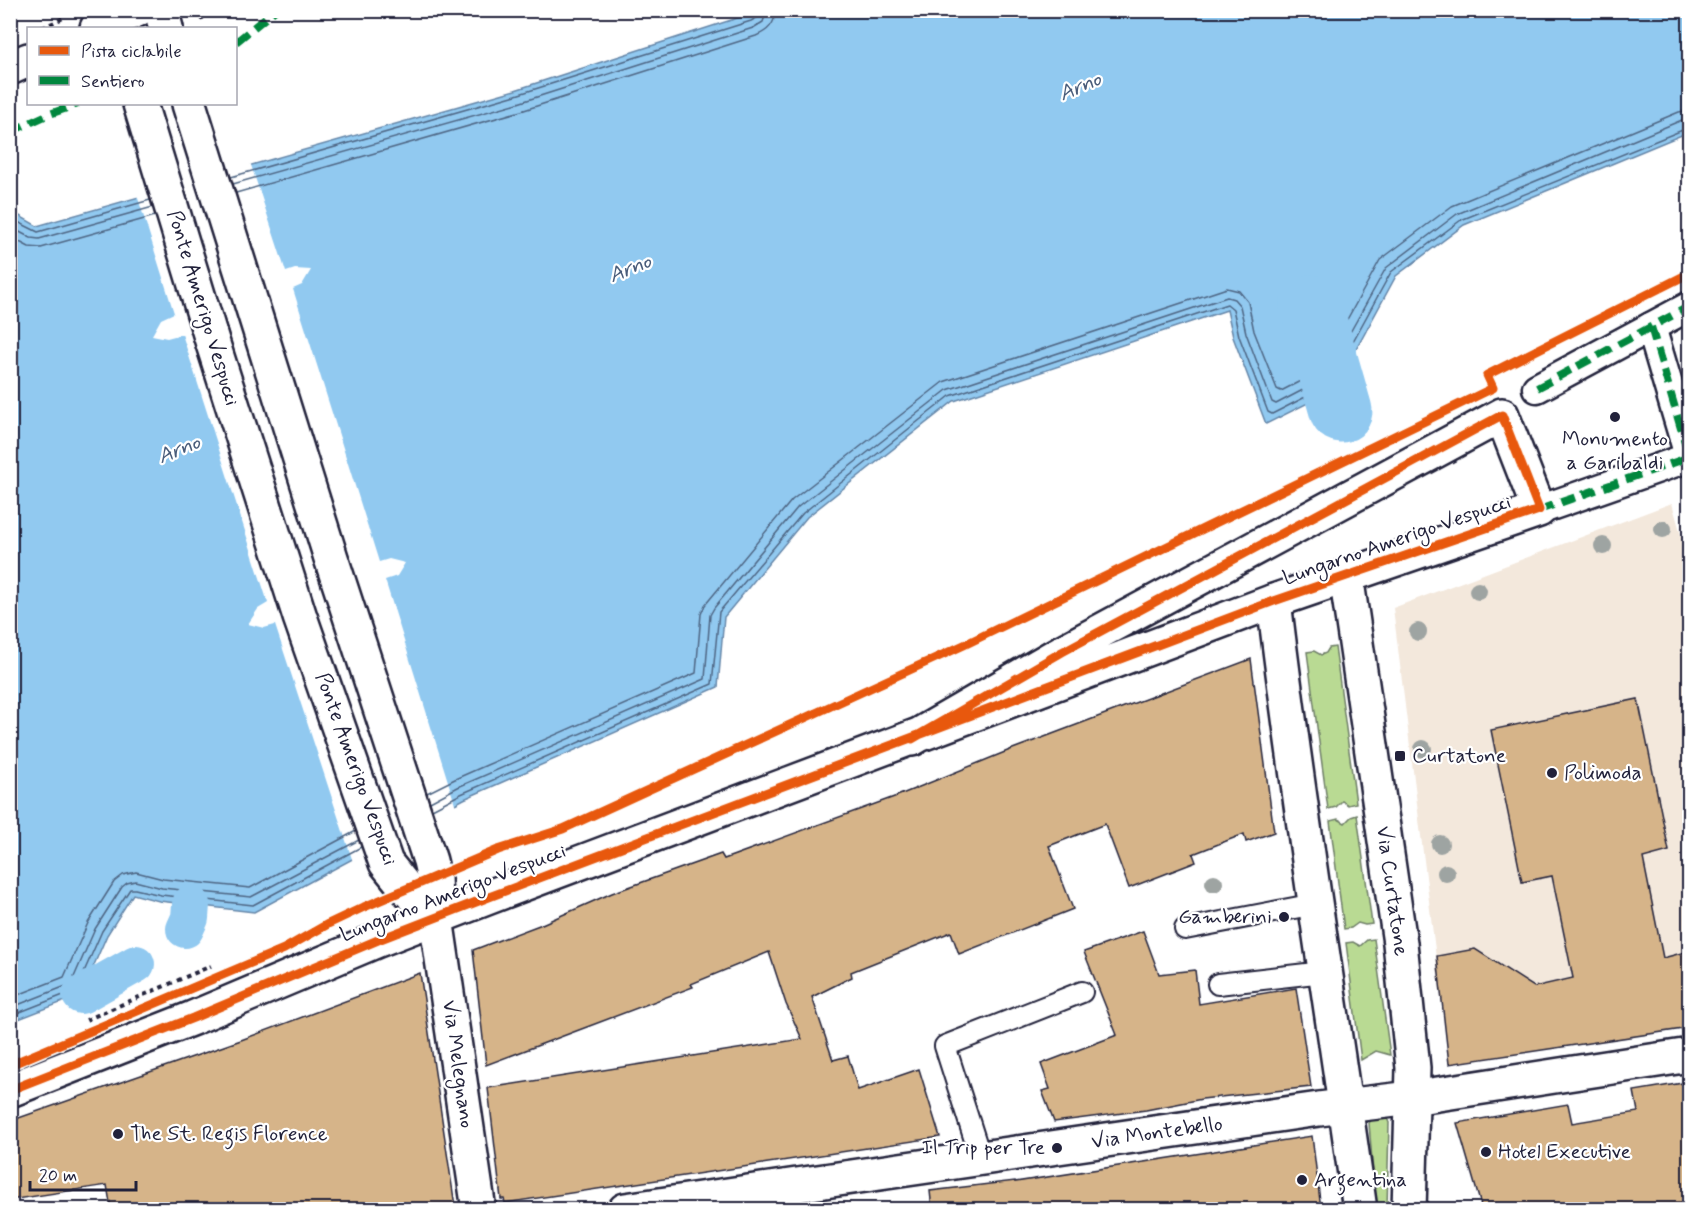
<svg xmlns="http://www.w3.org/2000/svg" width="1700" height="1220" viewBox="0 0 1700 1220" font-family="Mynerve,sans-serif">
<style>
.built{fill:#f3e8dc}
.green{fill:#b9da93;stroke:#6e7e67;stroke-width:1.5}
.water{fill:#91c9f0;stroke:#6586a8;stroke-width:1.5}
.pier{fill:#fff}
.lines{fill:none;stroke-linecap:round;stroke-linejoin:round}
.shore{stroke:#4e6583;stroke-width:1.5}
.canal{stroke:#91c9f0;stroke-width:38}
.river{stroke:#91c9f0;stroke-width:63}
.building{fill:#d6b489;stroke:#22223b;stroke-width:1.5}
.service-casing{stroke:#22223b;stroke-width:24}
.pedestrian-casing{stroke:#22223b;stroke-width:33}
.minor-casing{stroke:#22223b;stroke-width:38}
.path{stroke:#22223b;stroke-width:4;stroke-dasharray:4.5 4.5;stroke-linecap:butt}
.service{stroke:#fff;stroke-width:20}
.pedestrian{stroke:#fff;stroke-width:28}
.minor{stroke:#fff;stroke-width:33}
.quiet{stroke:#00873e;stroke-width:8;stroke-dasharray:15 8;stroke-linecap:butt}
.cycleway-casing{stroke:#fff;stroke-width:13}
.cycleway{stroke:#e8590c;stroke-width:9}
.tree{fill:#9ea4a2}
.poi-dot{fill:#22223b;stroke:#fff;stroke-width:2}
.labels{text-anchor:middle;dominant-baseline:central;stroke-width:4.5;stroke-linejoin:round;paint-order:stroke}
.street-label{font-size:21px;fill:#22223b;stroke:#fff}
.poi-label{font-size:21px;fill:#22223b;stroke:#fff;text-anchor:start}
.water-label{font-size:22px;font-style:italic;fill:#495c7a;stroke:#fff}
</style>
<rect width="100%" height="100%" fill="#fff"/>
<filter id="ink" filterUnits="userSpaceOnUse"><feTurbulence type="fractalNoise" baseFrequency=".0167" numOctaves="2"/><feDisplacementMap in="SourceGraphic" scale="12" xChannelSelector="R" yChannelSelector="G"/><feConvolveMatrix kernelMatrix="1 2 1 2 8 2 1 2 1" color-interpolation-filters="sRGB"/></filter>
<g filter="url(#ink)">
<!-- built -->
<path class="built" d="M1672 503 1690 567 1689 1028 1449 1064 1393 608Z"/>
<!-- green -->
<g class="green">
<path d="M1335 647 1356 803 1348 805 1342 801 1336 807 1328 809 1307 652 1314 651 1321 655 1326 653 1329 648Z"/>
<path d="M1357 815 1372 924 1365 925 1358 923 1351 928 1344 929 1330 821 1338 819 1345 823 1351 817Z"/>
<path d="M1374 939 1390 1055 1376 1051 1361 1060 1346 943 1353 942 1360 946 1367 940Z"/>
<path d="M1387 1118 1389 1123 1387 1209H1376L1369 1123 1372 1119Z"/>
</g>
<!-- water -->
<path class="water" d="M759 11H1689V132L1464 225 1396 276 1334 390 1266 424 1233 337 1227 310 954 401 807 517 724 617 718 687 464 799 254 912 159 901 133 894 107 935 81 995 11 1022V211L37 226 515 90Z"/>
<!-- pier -->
<path class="pier" d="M250 162 286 272 295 269 311 270 302 285 293 289 379 562 389 559 405 563 397 576 385 580 456 807 353 862 275 625 264 628 248 624 258 609 268 603 182 334 167 338 152 335 161 319 174 313 137 195Z"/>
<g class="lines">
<!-- shore -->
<g class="shore">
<path d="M231 177 516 95 751 21 758 17 759 10"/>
<path d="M233 184 518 103 753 28 763 22 767 10"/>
<path d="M236 193 521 111 756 36C768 31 775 24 776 10"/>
<path d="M10 218 38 232 150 200"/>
<path d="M10 227 31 238 39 239 153 207"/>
<path d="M10 237 29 247 41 248 155 216"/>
<path d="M427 793 455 779 696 673 701 614 705 605 792 500 943 382 1227 288 1239 291 1248 302 1254 331 1277 389 1281 391 1318 372 1380 260 1452 206 1679 112 1690 110"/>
<path d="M430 802 458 787 705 679 710 615 714 608 798 507 947 390 1227 297 1234 299 1240 306 1246 333 1272 402 1276 404 1324 379 1386 268 1457 214 1682 120 1690 119"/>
<path d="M432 809 461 794 712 684 719 612 803 513 950 396 1227 304 1233 309 1239 336 1268 412 1272 414 1329 385 1391 272 1461 220 1690 127"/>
<path d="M10 998 64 977 88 923 114 882 123 875 136 872 163 879 250 888 356 831"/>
<path d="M10 1008 71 984 95 929 122 887 127 883 135 881 162 888 251 897 359 840"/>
<path d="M10 1016 76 990 102 931 130 889H135L161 895 253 905 361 847"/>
</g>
<!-- canal -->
<g class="canal">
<path d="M185 929 190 918 191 904"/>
<path d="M81 995 136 964"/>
</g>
<!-- river -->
<path class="river" d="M1311 306 1341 411"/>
</g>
<!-- building -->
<g class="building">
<path d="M1251 659 1274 832 1246 842 1244 834 1193 854 1196 862 1129 888 1105 824 1049 846 1073 909 959 954 951 932 851 972 852 977 812 997 833 1060 848 1056 858 1090 919 1069 940 1137 505 1203 504 1199H501L488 1088 802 1039 786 1004 769 952 691 984 693 987 486 1065 473 950 542 924 612 893 721 854 724 859 897 796 1010 750Z"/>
<path d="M1638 699 1669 851 1643 858 1663 958 1689 951V1028L1449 1064 1437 956 1475 949 1534 987 1573 978 1552 876 1522 882 1491 730Z"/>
<path d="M1143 931 1159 974 1195 970 1199 1004 1296 988 1311 1087 1202 1099 1146 1110 1054 1122 1042 1091 1050 1089 1041 1064 1117 1035 1084 952Z"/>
<path d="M420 973 455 1206 433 1209H111L107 1185 10 1200V1121L241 1040Z"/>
<path d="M1689 1082V1181H1687L1684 1209H1482L1457 1123 1568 1104 1572 1123 1638 1112 1634 1091Z"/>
<path d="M1312 1136 1321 1209H932L930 1191 1015 1181V1182Z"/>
</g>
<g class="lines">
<!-- service casing -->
<g class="service-casing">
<g id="service">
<path d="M1185 929 1315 904"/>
<path d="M1218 984 1324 972"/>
<path d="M981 1159 945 1046 1082 992"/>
</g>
</g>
<!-- pedestrian casing -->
<g class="pedestrian-casing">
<g id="pedestrian">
<path d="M1651 327 1690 459"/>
<path d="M1537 388 1690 306"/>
<path d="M1539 510 1690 457"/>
</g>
</g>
<!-- minor casing -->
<g class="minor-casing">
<g id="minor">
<path d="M161 10 166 28"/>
<path d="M97 28 137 10"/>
<path d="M10 68 28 60"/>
<path d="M140 104 213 344 300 617 386 863 407 889 436 918"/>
<path d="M189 104 331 558 430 861 434 878 436 918 479 1210"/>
<path d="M1346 575 1400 943 1413 1068 1409 1210"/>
<path d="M1274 601C1298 805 1332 1007 1360 1210"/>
<path d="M10 1090 193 1018 378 940 489 897 1274 601 1539 510 1502 415 1062 652 912 739"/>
<path d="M625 1210 1319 1109 1412 1098 1690 1055"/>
</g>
</g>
<!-- path -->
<g class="path">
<path d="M200 20 211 10"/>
<path d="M42 28 63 18"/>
<path d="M86 1020 211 966"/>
</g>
<!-- service -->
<use href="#service" class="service"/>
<!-- pedestrian -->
<use href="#pedestrian" class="pedestrian"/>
<!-- minor -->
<use href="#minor" class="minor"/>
<!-- quiet -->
<g class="quiet">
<path d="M236 42 275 10"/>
<path d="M10 132 47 115 78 104"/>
<path d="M1651 327 1690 459"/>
<path d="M1537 388 1690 306"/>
<path d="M1539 510 1690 457"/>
</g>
<!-- cycleway casing -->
<g class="cycleway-casing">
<g id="cycleway">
<path d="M10 1065 284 949 328 924 364 907 498 850 563 829 964 645 1493 388 1487 375 1690 273"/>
<path d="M10 1090 193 1018 378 940 489 897 1274 601 1539 510 1502 415 1062 652 912 739"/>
</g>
</g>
<!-- cycleway -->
<use href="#cycleway" class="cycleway"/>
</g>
<!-- trees -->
<g class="tree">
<circle cx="1663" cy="529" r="9"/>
<circle cx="1603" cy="546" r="9"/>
<circle cx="1478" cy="591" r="9"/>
<circle cx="1418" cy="632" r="9"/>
<circle cx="1423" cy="749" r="9"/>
<circle cx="1440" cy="844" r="9"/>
<circle cx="1446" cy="873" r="9"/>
<circle cx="1214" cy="883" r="9"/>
</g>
</g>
<!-- markers -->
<g class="poi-dot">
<circle cx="1615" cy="417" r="6"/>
<rect x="1394" y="750" width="12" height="12" rx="3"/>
<circle cx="1552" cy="773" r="6"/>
<circle cx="1284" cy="917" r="6"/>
<circle cx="118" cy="1134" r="6"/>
<circle cx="1057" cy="1148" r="6"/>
<circle cx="1486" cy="1152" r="6"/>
<circle cx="1302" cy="1180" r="6"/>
</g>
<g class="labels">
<!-- street labels -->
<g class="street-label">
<text transform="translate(203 308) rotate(73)">Ponte Amerigo Vespucci</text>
<text transform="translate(1397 540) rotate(-19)">Lungarno Amerigo Vespucci</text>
<text transform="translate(356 769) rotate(70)">Ponte Amerigo Vespucci</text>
<text transform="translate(1392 891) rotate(82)">Via Curtatone</text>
<text transform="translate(453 893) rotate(-21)">Lungarno Amerigo Vespucci</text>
<text transform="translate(458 1064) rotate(82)">Via Melegnano</text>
<text transform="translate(1157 1133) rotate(-8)">Via Montebello</text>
</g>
<!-- poi labels -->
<g class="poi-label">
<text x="1615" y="439" text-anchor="middle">Monumento<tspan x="1615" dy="24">a Garibaldi</tspan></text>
<text x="1412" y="756">Curtatone</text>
<text x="1564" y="773">Polimoda</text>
<text x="1272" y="917" text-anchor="end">Gamberini</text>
<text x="130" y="1134">The St. Regis Florence</text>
<text x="1045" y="1148" text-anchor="end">Il Trip per Tre</text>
<text x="1498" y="1152">Hotel Executive</text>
<text x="1314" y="1180">Argentina</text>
</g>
<!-- water labels -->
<g class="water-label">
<text transform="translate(1080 87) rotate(-23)">Arno</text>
<text transform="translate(630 269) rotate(-22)">Arno</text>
<text transform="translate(179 450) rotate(-22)">Arno</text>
</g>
</g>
<!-- margin -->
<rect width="1700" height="1220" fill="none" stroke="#fff" stroke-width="36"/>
<rect x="18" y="18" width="1664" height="1184" fill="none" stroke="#22223b" stroke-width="2" filter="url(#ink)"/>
<!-- legend -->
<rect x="27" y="27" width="210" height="78" fill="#ffffff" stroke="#a7a7b1" stroke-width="1.5"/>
<rect x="39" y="46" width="30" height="9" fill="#e8590c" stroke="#a7a7b1" stroke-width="1.5"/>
<text x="81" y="57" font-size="18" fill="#22223b">Pista ciclabile</text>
<rect x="39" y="76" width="30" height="9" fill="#00873e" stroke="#a7a7b1" stroke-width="1.5"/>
<text x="81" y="87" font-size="18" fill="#22223b">Sentiero</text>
<!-- scale -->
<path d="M30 1181v9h106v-9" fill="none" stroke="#22223b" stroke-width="3"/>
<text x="39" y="1181" font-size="18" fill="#22223b" stroke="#ffffff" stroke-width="4.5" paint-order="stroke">20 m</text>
</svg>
